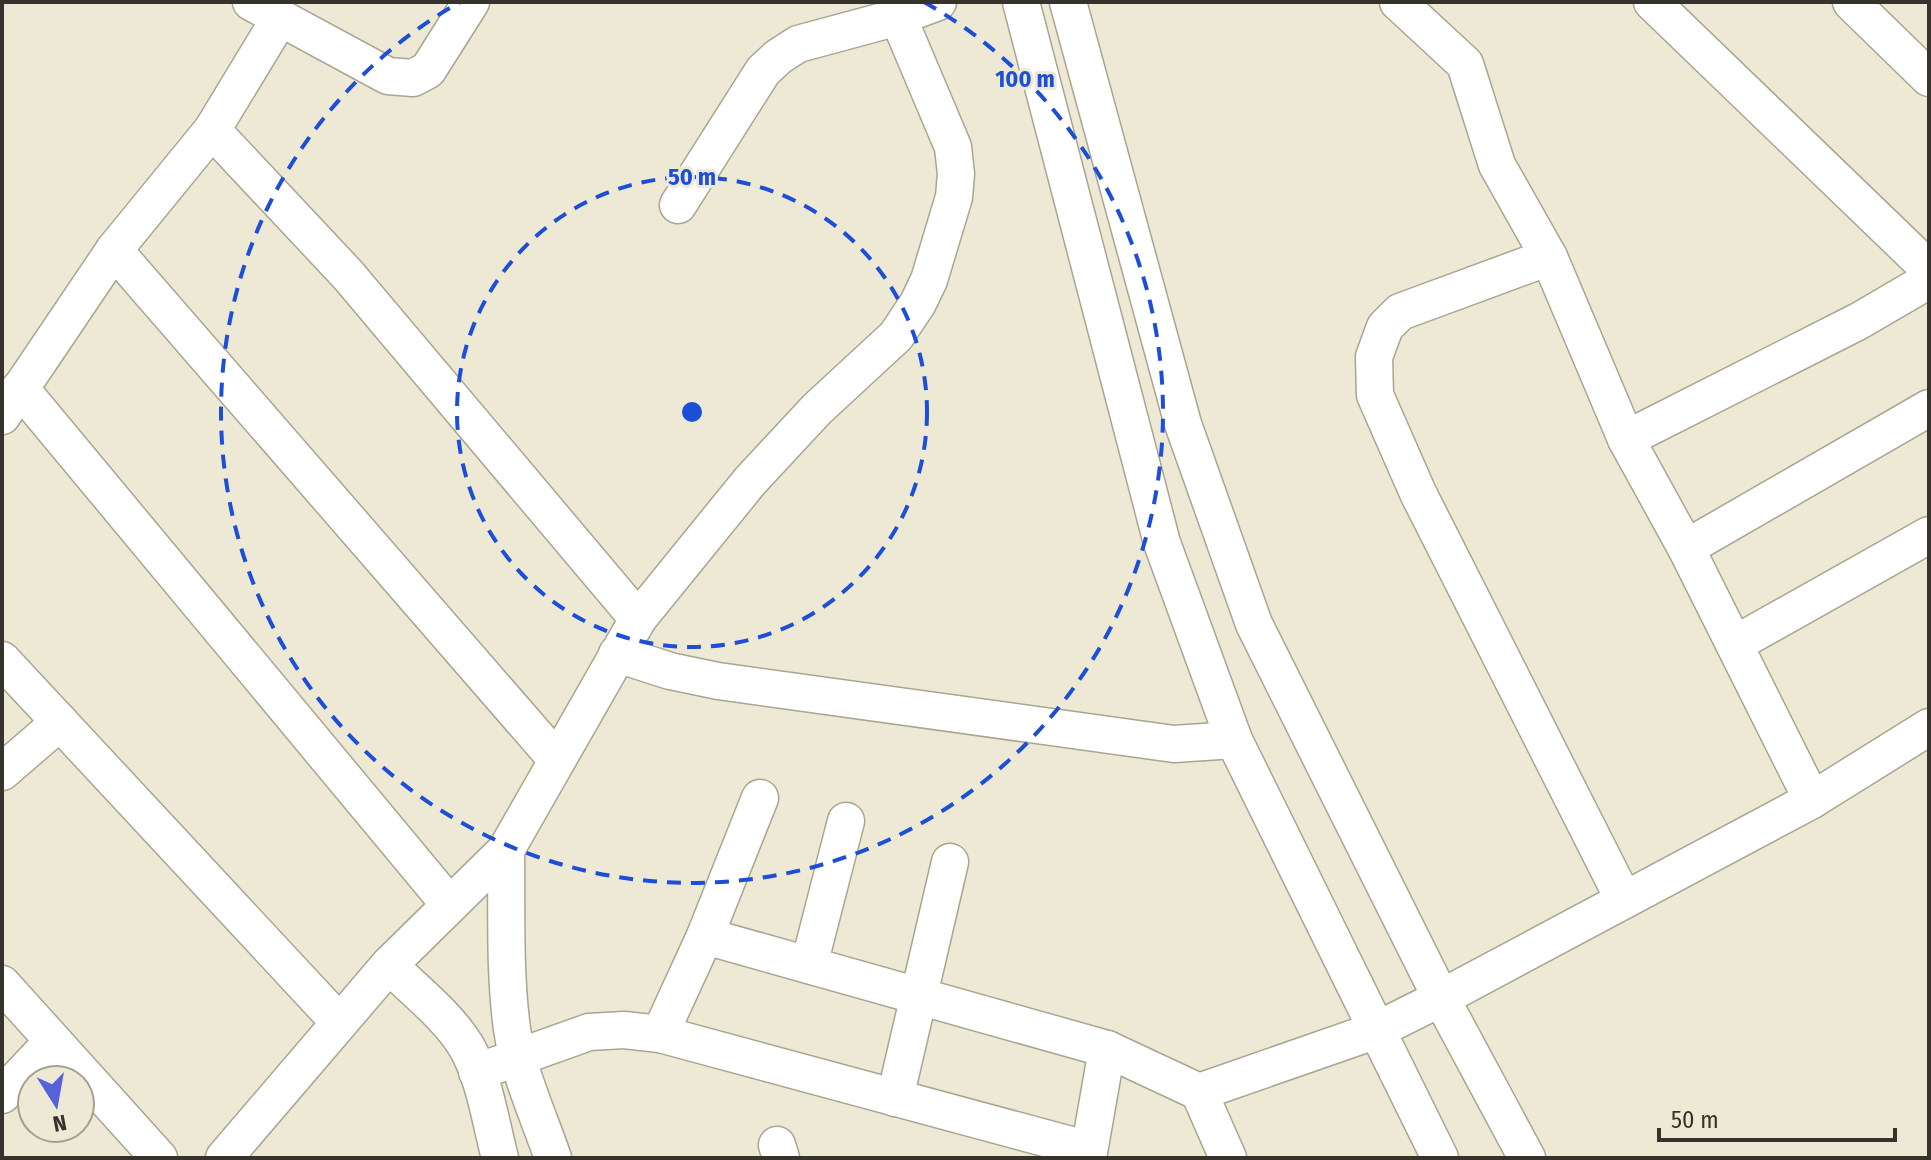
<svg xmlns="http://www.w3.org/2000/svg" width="1931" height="1160" viewBox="0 0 1931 1160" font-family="'Fira Sans Condensed',sans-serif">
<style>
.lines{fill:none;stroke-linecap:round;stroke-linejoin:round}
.minor-casing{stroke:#a9a591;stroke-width:39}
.minor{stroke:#fff;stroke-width:36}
.ring{fill:none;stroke:#1d4ed8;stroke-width:4;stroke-dasharray:14 10}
.centre{fill:#1d4ed8;stroke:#ede9d4;stroke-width:4}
.ring-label{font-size:24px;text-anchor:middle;font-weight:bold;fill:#1d4ed8;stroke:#ede9d4;stroke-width:6;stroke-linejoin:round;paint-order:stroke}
</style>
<rect width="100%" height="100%" fill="#ede9d4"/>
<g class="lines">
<!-- minor casing -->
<g class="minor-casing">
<g id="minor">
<path d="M251 2 388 76 413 78 428 70 471 2"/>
<path d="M1021 2 1162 543 1234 740 1440 1158"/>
<path d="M1068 2 1183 424 1254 624 1441 998 1527 1158"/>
<path d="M1398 2 1465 64 1497 165 1549 257 1626 439 1686 548 1812 800"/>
<path d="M1652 2 1929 269"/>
<path d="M1851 2 1929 78"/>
<path d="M212 130 348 275 638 619"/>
<path d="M678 205 763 71 778 57 798 44 898 17 938 2"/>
<path d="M114 250 557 760"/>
<path d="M1549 257 1400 312 1385 327 1374 357 1375 395 1418 493 1624 900"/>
<path d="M20 388 449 904"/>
<path d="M2 416 114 250 212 130 280 18"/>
<path d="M1626 439 1859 321 1929 280"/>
<path d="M1686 548 1929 408"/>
<path d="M1735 644 1929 535"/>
<path d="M617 654 670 671 718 681 1174 744 1234 740"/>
<path d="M2 660 338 1021"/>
<path d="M2 772 60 722"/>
<path d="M506 850C507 909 504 970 512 1029 518 1072 539 1117 553 1158"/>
<path d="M705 936 1107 1049 1199 1092 1228 1158"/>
<path d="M389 965C414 990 447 1015 466 1046 484 1076 491 1124 500 1158"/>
<path d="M809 965 846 821"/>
<path d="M2 984 159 1158"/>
<path d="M660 1034 705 936 760 798"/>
<path d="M477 1072 589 1032 624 1030 660 1034 1089 1150"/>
<path d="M1199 1092 1377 1030 1441 998 1812 800 1929 727"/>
<path d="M2 1095 53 1041"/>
<path d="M895 1098 950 862"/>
<path d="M777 1145 781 1158"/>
<path d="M224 1158 389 965 506 850 638 619 750 481 817 409 896 336 918 303 929 280 954 197 956 174 953 147 898 17"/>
<path d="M1088 1158 1107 1049"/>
</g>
</g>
<!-- minor -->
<use href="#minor" class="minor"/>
</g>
<!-- distance rings -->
<g class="ring">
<circle cx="692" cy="412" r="235"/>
<path d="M924 2A471 471 0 1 1 460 2"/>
</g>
<circle cx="692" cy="412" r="12" class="centre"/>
<g class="ring-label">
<text x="1025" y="87">100 m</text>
<text x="692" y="185">50 m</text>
</g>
<!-- border -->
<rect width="1931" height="1160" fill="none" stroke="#35332b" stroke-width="8"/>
<!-- north arrow -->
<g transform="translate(56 1104) rotate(169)"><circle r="38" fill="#ede9d4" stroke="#a3a090" stroke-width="2"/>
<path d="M0-6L14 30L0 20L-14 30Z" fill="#5562d9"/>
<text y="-12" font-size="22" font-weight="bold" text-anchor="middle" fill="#35332b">N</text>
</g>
<!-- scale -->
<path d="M1659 1128v12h236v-12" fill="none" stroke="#35332b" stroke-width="4"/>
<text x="1671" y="1128" font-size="24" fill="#35332b" stroke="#ede9d4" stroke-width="6" paint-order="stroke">50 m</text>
</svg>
